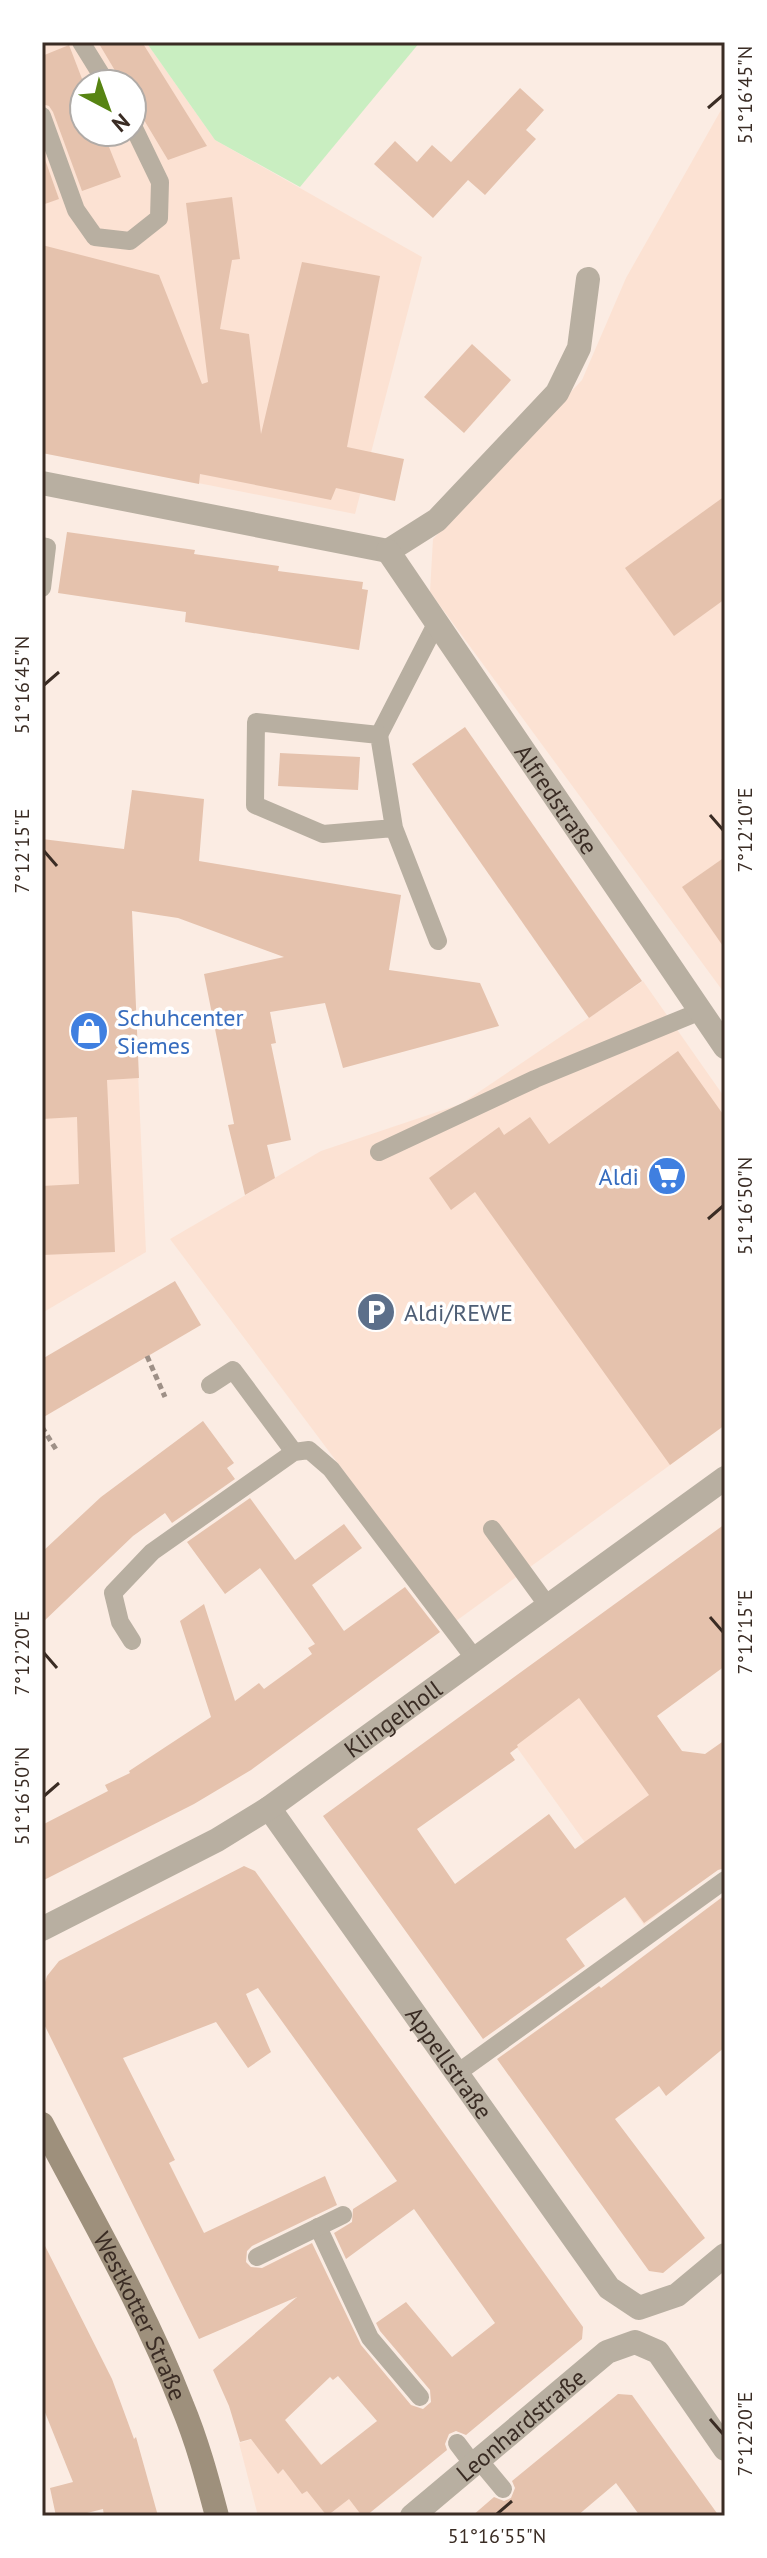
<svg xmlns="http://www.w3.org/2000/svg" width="767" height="2558" viewBox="0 0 767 2558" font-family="'PT Sans',sans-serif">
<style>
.built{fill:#fce2d3;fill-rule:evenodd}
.green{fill:#c9eec1}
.building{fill:#e5c2ad;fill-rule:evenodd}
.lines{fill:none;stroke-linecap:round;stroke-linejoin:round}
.path{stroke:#9e9087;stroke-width:5;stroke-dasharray:6 4;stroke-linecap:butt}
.service{stroke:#b8afa1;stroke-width:18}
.minor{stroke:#b8afa1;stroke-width:24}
.tertiary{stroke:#b8afa1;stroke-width:24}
.secondary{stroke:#9e907c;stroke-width:24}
.ticks{fill:none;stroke:#3a2c24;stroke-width:3}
.labels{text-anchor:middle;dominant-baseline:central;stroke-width:7;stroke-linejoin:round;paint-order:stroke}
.street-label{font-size:24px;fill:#3a2c24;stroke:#fff}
.shop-label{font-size:24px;fill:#366cbe;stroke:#fff;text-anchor:start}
.service-label{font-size:24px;fill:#4e5e75;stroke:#fff;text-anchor:start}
.neatline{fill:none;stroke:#3a2c24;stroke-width:3}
.ticks-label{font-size:20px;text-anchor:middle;fill:#3a2c24}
</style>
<rect width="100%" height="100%" fill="#fbece3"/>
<!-- built -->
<g class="built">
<path d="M42 42H146L215 140 422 257 355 514 42 452ZM84 84H132V132H84Z"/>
<path d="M725 103V994L430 592 433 539 582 380 626 278Z"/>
<path d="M643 981 725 1098V1425L456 1621 170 1239 321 1151 461 1104Z"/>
<path d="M134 982 146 1252 42 1313V985Z"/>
<path d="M589 1623 725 1810V1862L644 1925 483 1700Z"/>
<path d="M285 2420 364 2516H258L239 2443 269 2434Z"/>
</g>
<!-- green -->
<path class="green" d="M146 42H420L300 187 215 140Z"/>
<!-- building -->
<g class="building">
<path d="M98 42H142L207 146 168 160 132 100V84H123Z"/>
<path d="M69 45 84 84V132H103L121 177 82 191 53 112 49 106 42 104V56Z"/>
<path d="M520 88 544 110 526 130 536 139 485 195 468 180 433 218 374 164 395 141 417 162 432 145 451 162Z"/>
<path d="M42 151 59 199 42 205Z"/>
<path d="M232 197 240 259 232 260 220 329 249 334 261 434 302 262 380 276 347 447 404 459 395 501 336 488 331 500 200 474 199 484 42 453V245L159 275 202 384 208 382 186 203Z"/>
<path d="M472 344 511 380 464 433 424 397Z"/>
<path d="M725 496V599L674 636 625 568Z"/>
<path d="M67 532 195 550 194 554 279 566 278 571 363 582 362 589 368 590 359 650 185 622 186 612 58 593Z"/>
<path d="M465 727 642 981 589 1018 412 764Z"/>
<path d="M280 753 360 757 358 790 278 786Z"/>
<path d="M132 790 204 799 199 861 401 895 389 970 480 983 499 1026 343 1068 325 1003 270 1012 276 1043 271 1044 291 1140 267 1145 275 1178 245 1195 228 1125 234 1124 204 974 284 957 178 918 132 911 139 1078 107 1080 115 1252 42 1255V1186L79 1184 77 1117 42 1119V839L124 849Z"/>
<path d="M725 857V949L682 887Z"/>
<path d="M678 1051 725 1117V1425L670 1465 475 1192 451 1210 429 1178 499 1127 504 1135 530 1117 549 1144Z"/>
<path d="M175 1281 201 1325 42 1418V1359Z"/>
<path d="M203 1421 234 1463 227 1468 235 1479 172 1523 165 1513 133 1536 42 1623V1552L101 1497Z"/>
<path d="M250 1498 295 1560 344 1524 362 1548 312 1585 344 1631 405 1587 440 1632 251 1770 194 1804 42 1881V1825L108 1791 105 1785 130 1773 129 1771 211 1717 180 1621 204 1604 235 1701 259 1683 264 1689 312 1654 308 1648 315 1644 260 1568 225 1594 187 1542Z"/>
<path d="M725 1524V1666L657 1716 682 1751 705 1754 725 1740V1868L718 1870 644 1923 625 1897 566 1939 585 1966 483 2039 323 1816ZM579 1698 649 1795 575 1849 549 1814 455 1884 417 1829 515 1760 510 1753 518 1747 517 1745Z"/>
<path d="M244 1866 255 1871 583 2327 582 2339 466 2435 456 2431 449 2434 445 2444 447 2450 366 2516H362L349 2499 327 2516 307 2491 302 2494 283 2469 278 2474 251 2439 240 2442 229 2406 213 2370 297 2297 199 2339 42 2020V1991L47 1976 59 1961ZM258 1988 397 2181 353 2209 352 2222 334 2233 346 2259 414 2209 495 2323 452 2357 406 2302 376 2323 380 2331 430 2390 431 2402 423 2409 411 2405 361 2345 312 2243 262 2268 251 2267 246 2262 247 2251 252 2246 337 2205 325 2176 204 2233 169 2163 175 2160 123 2058 216 2022 248 2068 271 2052 246 1994ZM338 2376 377 2421 321 2465 285 2420 330 2377 333 2380Z"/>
<path d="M725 1895V2047L666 2096 659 2086 615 2119 705 2238 663 2273 649 2271 497 2059 599 1986 601 1988Z"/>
<path d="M42 2240 112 2379 134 2439 136 2437 158 2516H104L103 2509 75 2516H56L50 2488 73 2482 42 2405Z"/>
<path d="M618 2394 632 2395 719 2516H640L616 2483 577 2516H472L494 2497 504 2501 511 2498 515 2488 512 2481Z"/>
</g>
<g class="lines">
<!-- path -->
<g class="path">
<path d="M147 1356 165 1397"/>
<path d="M42 1427 57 1451"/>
</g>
<!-- service -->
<g class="service">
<path d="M81 42 107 84"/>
<path d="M42 116 76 210 95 237 130 241 159 218 160 182 132 124"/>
<path d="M42 546 47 547 42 588"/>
<path d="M379 735 437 622"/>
<path d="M394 828 323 834 255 805 256 722 379 735 394 828 438 941"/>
<path d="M379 1152 535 1079 701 1011"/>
<path d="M210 1385 233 1370 294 1452"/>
<path d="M492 1529 548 1606"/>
<path d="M132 1641 120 1622 113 1593 152 1552 294 1452 309 1450 331 1469 475 1659"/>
<path d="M456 2074 725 1880"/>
<path d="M318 2227 370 2338 420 2397"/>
<path d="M257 2257 343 2215"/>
<path d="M457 2443 472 2463"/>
<path d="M478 2459 503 2489"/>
</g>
<!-- minor -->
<g class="minor">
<path d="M42 483 388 551 437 520 557 393 579 348 588 279"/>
<path id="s1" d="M388 551 725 1047"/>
<path id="s2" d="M269 1808 609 2288 639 2308 677 2295 725 2255"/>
<path id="s3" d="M412 2516 607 2352 635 2342 658 2352 725 2449"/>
</g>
<!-- tertiary -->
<path class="tertiary" id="s4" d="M42 1929 217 1840 269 1808 725 1478"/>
<!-- secondary -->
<path class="secondary" id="s5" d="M42 2124C90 2216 144 2307 182 2405 197 2441 207 2478 217 2516"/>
</g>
<!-- ticks -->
<path class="ticks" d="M708 108 723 95M44 685 59 672M710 815 723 830M44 851 57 866M708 1219 723 1206M710 1617 723 1632M44 1653 57 1668M44 1796 59 1783M710 2419 723 2434M497 2514 512 2501"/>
<!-- icons -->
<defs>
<g id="shop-disc" transform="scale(2)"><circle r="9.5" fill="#3f7fe0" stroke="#fff"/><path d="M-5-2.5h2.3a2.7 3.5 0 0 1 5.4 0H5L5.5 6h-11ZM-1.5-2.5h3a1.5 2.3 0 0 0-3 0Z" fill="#fff"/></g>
<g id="supermarket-disc" transform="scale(2)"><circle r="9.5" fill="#3f7fe0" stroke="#fff"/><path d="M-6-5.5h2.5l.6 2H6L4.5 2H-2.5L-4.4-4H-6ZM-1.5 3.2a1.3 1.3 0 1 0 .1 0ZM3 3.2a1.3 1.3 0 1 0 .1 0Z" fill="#fff"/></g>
<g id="parking-disc" transform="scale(2)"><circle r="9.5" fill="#5c6f8a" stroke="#fff"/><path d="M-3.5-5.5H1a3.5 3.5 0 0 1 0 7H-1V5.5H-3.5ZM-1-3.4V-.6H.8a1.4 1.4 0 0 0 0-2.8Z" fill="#fff"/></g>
</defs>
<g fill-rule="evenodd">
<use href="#shop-disc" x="89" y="1031"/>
<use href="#supermarket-disc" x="667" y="1176"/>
<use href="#parking-disc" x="376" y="1312"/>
</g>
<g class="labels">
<!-- street labels -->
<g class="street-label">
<text stroke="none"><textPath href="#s1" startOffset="300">Alfredstraße</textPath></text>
<text stroke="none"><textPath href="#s4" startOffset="410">Klingelholl</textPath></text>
<text stroke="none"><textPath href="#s2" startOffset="312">Appellstraße</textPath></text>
<text stroke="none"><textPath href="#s5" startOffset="216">Westkotter Straße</textPath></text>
<text stroke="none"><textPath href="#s3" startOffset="142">Leonhardstraße</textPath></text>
</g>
<!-- shop labels -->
<g class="shop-label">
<text x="117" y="1017">Schuhcenter<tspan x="117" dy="28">Siemes</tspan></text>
<text x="639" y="1176" text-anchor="end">Aldi</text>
</g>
<!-- service labels -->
<g class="service-label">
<text x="404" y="1312">Aldi/REWE</text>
</g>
</g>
<!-- border -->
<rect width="767" height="2558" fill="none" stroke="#ffffff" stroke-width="88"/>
<!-- north arrow -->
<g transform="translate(108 108) rotate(139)"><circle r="38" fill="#ffffff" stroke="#b0aba7" stroke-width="2"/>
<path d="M0-6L14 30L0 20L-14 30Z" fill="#578413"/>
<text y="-12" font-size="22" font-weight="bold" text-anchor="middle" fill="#3a2c24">N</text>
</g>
<rect x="44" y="44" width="679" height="2470" class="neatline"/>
<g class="ticks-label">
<text transform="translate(745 95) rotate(-90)" y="7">51°16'45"N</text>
<text transform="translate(22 685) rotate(-90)" y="7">51°16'45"N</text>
<text transform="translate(745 830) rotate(-90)" y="7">7°12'10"E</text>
<text transform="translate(22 851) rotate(-90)" y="7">7°12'15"E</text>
<text transform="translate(745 1206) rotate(-90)" y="7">51°16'50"N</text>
<text transform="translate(745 1632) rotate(-90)" y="7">7°12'15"E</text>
<text transform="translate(22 1653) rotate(-90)" y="7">7°12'20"E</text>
<text transform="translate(22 1796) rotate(-90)" y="7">51°16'50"N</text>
<text transform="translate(745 2434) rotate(-90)" y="7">7°12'20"E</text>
<text x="497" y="2543">51°16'55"N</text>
</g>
</svg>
